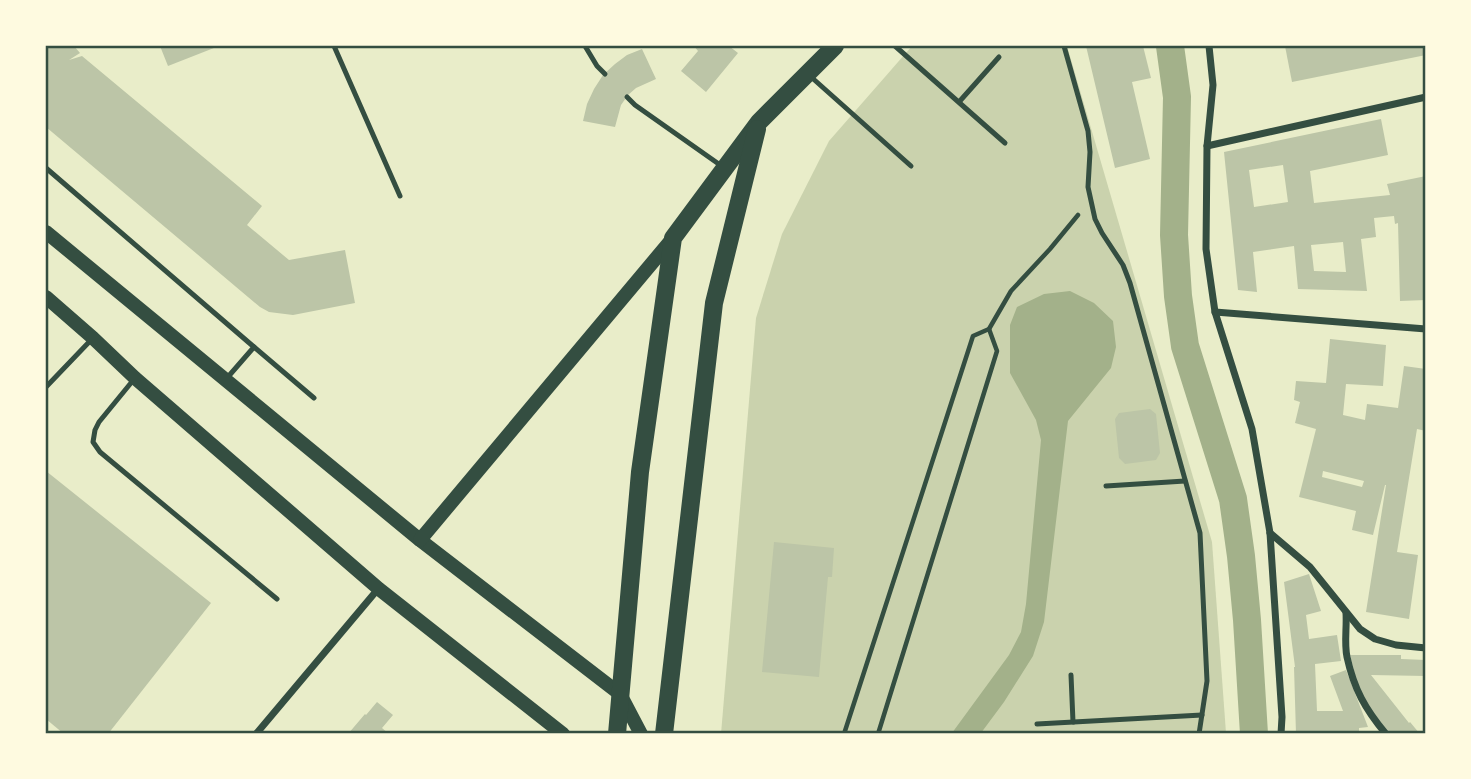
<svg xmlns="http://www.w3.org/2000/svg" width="1471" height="779" viewBox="0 0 1471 779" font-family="'Times New Roman',serif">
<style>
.green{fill:#cad2ad}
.water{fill:#a3b18a}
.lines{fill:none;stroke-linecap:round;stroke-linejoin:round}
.canal{stroke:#a3b18a;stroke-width:28}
.building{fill:#bcc5a7;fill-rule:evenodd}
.path{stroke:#344e41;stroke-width:4.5}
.service{stroke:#344e41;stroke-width:5}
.minor{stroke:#344e41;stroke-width:7}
.secondary{stroke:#344e41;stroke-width:14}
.primary{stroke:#344e41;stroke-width:18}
.neatline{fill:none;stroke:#344e41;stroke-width:2.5}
</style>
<rect width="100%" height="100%" fill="#e9edc9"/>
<!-- green -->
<path class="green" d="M912 46H1067L1212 542 1226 733 721 734 756 318 782 234 829 141Z"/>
<!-- water -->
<path class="water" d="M1070 291 1094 303 1113 321 1116 347 1111 368 1068 421 1044 622 1033 656 1004 702 981 733H952L1009 655 1021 632 1026 604 1041 440 1036 420 1010 373V325L1017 307 1044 294Z"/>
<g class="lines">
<!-- canal -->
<path class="canal" d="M1170 46 1177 97 1174 235 1178 296 1185 346 1233 499 1241 556 1247 620 1254 734"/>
</g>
<!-- building -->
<g class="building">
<path d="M46 46H74L80 53 69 60 82 56 262 206 247 225 289 260 345 250 355 303 293 315 269 312 260 307 46 127Z"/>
<path d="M160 46H219L168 66Z"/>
<path d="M694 46H729L738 53 706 92 681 71 698 51Z"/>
<path d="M1086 46H1143L1151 78 1132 82 1150 159 1115 168Z"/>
<path d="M1285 46H1426V55L1292 82Z"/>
<path d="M642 49 656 79 636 88 628 95 621 105 615 127 583 121 587 104 594 89 603 75 615 64 627 55Z"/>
<path d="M1381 119 1388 155 1310 171 1314 203 1390 195 1387 184 1426 176V300L1400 301 1398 223 1395 224 1394 216 1374 218 1376 237 1361 239 1367 291 1298 289 1294 246 1253 252 1257 292 1238 290 1224 152ZM1283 165 1288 202 1254 207 1249 170ZM1343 242 1346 272 1314 271 1311 245Z"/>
<path d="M1330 339 1386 345 1383 386 1346 384 1343 415 1365 420 1367 404 1398 408 1404 366 1426 369V431L1417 429 1397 552 1418 555 1409 619 1366 612 1386 485H1385L1373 535 1352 530 1356 511 1299 497 1316 429 1295 423 1300 402 1294 400 1296 381 1326 383ZM1323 471 1364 481 1362 487 1322 477Z"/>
<path d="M1150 409 1156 414 1160 453 1156 460 1125 464 1119 458 1115 419 1119 413Z"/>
<path d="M46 471 211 603 108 734H64L46 719Z"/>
<path d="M774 542 834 548 832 577H828L819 677 762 672Z"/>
<path d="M1309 574 1321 611 1306 615 1309 639 1337 635 1341 661 1315 664 1317 711H1343L1330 676 1346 670 1368 727 1359 728V734H1296L1294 667H1295L1284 582Z"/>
<path d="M1350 655H1401V659L1426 660V676L1371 675 1409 723 1410 722 1420 734H1388L1361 699Z"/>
<path d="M377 702 393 715 382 728 389 734H348L365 714 366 715Z"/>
</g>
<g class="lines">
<!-- path -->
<g class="path">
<path d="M844 734 973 336 989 329 1011 291 1050 249 1078 215"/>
<path d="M878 734 997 351 989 329"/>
</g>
<!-- service -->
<g class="service">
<path d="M334 46 400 196"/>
<path d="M585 46 597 66 605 74"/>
<path d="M895 46 1005 143"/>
<path d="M1064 46 1088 131 1090 152 1088 187 1095 219 1102 233 1123 265 1130 283 1200 533 1207 681 1199 734"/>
<path d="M810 76 911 166"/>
<path d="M627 97 635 105 723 167"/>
<path d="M959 102 999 57"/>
<path d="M46 168 254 347 227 378"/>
<path d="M254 347 314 398"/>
<path d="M135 378 99 422 95 430 93 442 100 452 277 599"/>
<path d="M46 387 91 340"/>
<path d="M1106 486 1185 481"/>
<path d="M1071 675 1073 722"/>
<path d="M1037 724 1202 715"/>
</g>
<!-- minor -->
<g class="minor">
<path d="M1209 46 1213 85 1207 146 1206 249 1215 312 1252 429 1270 533 1282 717 1281 734"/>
<path d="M1207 146 1426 97"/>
<path d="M1215 312 1426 329"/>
<path d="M1270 533 1310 567 1360 629 1375 639 1396 645 1426 648"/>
<path d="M1346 613C1347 627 1344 643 1347 657 1354 689 1365 709 1386 734"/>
<path d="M256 734 378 589"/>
</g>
<!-- secondary -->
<g class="secondary">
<path d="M46 232 420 540 620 694 641 734"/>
<path d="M46 297 93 338 135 378 379 589 563 734"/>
<path d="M420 540 673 238"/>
</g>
<!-- primary -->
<g class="primary">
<path d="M617 734 640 472 673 238 759 122 835 46"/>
<path d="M664 734 714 303 757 129"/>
</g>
</g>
<!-- border -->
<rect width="1471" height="779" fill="none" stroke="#fefae0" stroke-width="94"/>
<rect x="47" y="47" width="1377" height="685" class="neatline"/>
</svg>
